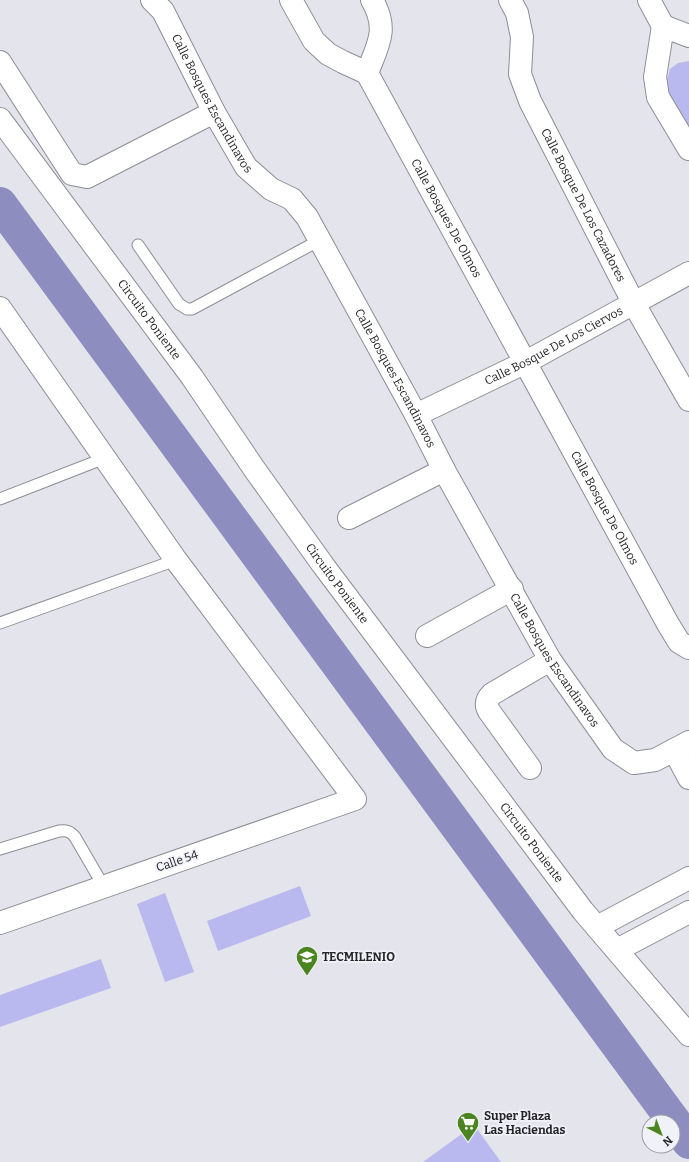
<svg xmlns="http://www.w3.org/2000/svg" width="689" height="1162" viewBox="0 0 689 1162" font-family="Bitter,serif">
<style>
.lines{fill:none;stroke-linecap:round;stroke-linejoin:round}
.river{stroke:#8d8dc0;stroke-width:34}
.building{fill:#b9b9ef}
.service-casing{stroke:#8d8e95;stroke-width:13}
.minor-casing{stroke:#8d8e95;stroke-width:24}
.tertiary-casing{stroke:#8d8e95;stroke-width:24}
.service{stroke:#fff;stroke-width:11}
.minor{stroke:#fff;stroke-width:22}
.tertiary{stroke:#fff;stroke-width:22}
.labels{text-anchor:middle;dominant-baseline:central;stroke-width:3.5;stroke-linejoin:round;paint-order:stroke}
.street-label{font-size:12px;fill:#252528;stroke:#f1f1f9}
.poi-label{font-size:12px;font-weight:bold;fill:#252528;stroke:#f1f1f9;text-anchor:start}
</style>
<rect width="100%" height="100%" fill="#e4e4ec"/>
<g class="lines">
<!-- river -->
<path class="river" d="M0 204 689 1142"/>
</g>
<!-- building -->
<g class="building">
<path d="M689 61V130L668 97 666 83 670 69 678 63Z"/>
<path d="M300 886 311 916 218 951 207 921Z"/>
<path d="M165 893 194 972 165 982 137 904Z"/>
<path d="M101 959 111 988 0 1027V995Z"/>
<path d="M474 1125 501 1162H423Z"/>
</g>
<g class="lines">
<!-- service casing -->
<g class="service-casing">
<g id="service">
<path d="M138 245 179 304 187 309H192L320 240"/>
<path d="M0 499 105 458"/>
<path d="M0 623 176 560"/>
<path d="M0 849 59 831C66 830 70 831 75 837L104 887"/>
</g>
</g>
<!-- minor casing -->
<g class="minor-casing">
<g id="minor">
<path id="s1" d="M152 0 163 11 214 112 246 167 271 189 292 199 307 217 416 415 444 470 550 660 613 749 634 763 655 760 689 742"/>
<path id="s2" d="M291 0 314 41 328 54 343 62 367 73 668 624 679 642 689 648"/>
<path id="s3" d="M510 0 517 13 522 37 520 74 530 101 634 304 689 400"/>
<path d="M649 0 663 26"/>
<path d="M663 26 655 77 658 97 689 149"/>
<path d="M663 26 689 36"/>
<path d="M0 62 72 174 87 177 214 112"/>
<path d="M367 73C378 45 389 29 372 0"/>
<path d="M0 308 176 560 355 799 0 923"/>
<path id="s4" d="M416 415 526 362 689 273"/>
<path d="M349 518 444 470"/>
<path d="M427 636 512 589"/>
<path d="M674 750 689 778"/>
<path d="M530 768 489 711C485 704 486 700 492 694L550 660"/>
</g>
</g>
<!-- tertiary casing -->
<g class="tertiary-casing">
<g id="tertiary">
<path id="s5" d="M0 119 192 377 255 470 323 565 583 911 689 1035"/>
<path d="M597 927 689 878"/>
<path d="M617 950 689 912"/>
</g>
</g>
<!-- service -->
<use href="#service" class="service"/>
<!-- minor -->
<use href="#minor" class="minor"/>
<!-- tertiary -->
<use href="#tertiary" class="tertiary"/>
</g>
<!-- icons -->
<defs>
<g id="university-pin" transform="scale(1.15)"><path d="M0 17L-7.5 6A9.5 9.5 0 1 1 7.5 6Z" fill="#4c8520" stroke="#f1f1f9"/><path d="M0-5L7-2L0 1L-7-2ZM-4 1L0 2.5L4 1V4Q0 6-4 4Z" fill="#fff"/></g>
<g id="supermarket-pin" transform="scale(1.15)"><path d="M0 17L-7.5 6A9.5 9.5 0 1 1 7.5 6Z" fill="#4c8520" stroke="#f1f1f9"/><path d="M-6-5.5h2.5l.6 2H6L4.5 2H-2.5L-4.4-4H-6ZM-1.5 3.2a1.3 1.3 0 1 0 .1 0ZM3 3.2a1.3 1.3 0 1 0 .1 0Z" fill="#fff"/></g>
</defs>
<g fill-rule="evenodd">
<use href="#university-pin" x="307" y="957"/>
<use href="#supermarket-pin" x="468" y="1123"/>
</g>
<g class="labels">
<!-- street labels -->
<g class="street-label">
<text stroke="none"><textPath href="#s1" startOffset="120">Calle Bosques Escandinavos</textPath></text>
<text stroke="none"><textPath href="#s3" startOffset="222">Calle Bosque De Los Cazadores</textPath></text>
<text stroke="none"><textPath href="#s2" startOffset="275">Calle Bosques De Olmos</textPath></text>
<text stroke="none"><textPath href="#s5" startOffset="250">Circuito Poniente</textPath></text>
<text stroke="none"><textPath href="#s4" startOffset="154">Calle Bosque De Los Ciervos</textPath></text>
<text stroke="none"><textPath href="#s1" startOffset="456">Calle Bosques Escandinavos</textPath></text>
<text stroke="none"><textPath href="#s2" startOffset="605">Calle Bosque De Olmos</textPath></text>
<text stroke="none"><textPath href="#s5" startOffset="574">Circuito Poniente</textPath></text>
<text stroke="none"><textPath href="#s1" startOffset="780">Calle Bosques Escandinavos</textPath></text>
<text stroke="none"><textPath href="#s5" startOffset="898">Circuito Poniente</textPath></text>
<text transform="translate(177 861) rotate(-19)">Calle 54</text>
</g>
<!-- poi labels -->
<g class="poi-label">
<text x="322" y="957">TECMILENIO</text>
<text x="484" y="1116">Super Plaza<tspan x="484" dy="14">Las Haciendas</tspan></text>
</g>
</g>
<!-- north arrow -->
<g transform="translate(661 1134) rotate(138)"><circle r="19" fill="#f1f1f9" stroke="#9f9fa5"/>
<path d="M0-3L7 15L0 10L-7 15Z" fill="#4c8520"/>
<text y="-6" font-size="11" font-weight="bold" text-anchor="middle" fill="#252528">N</text>
</g>
</svg>
